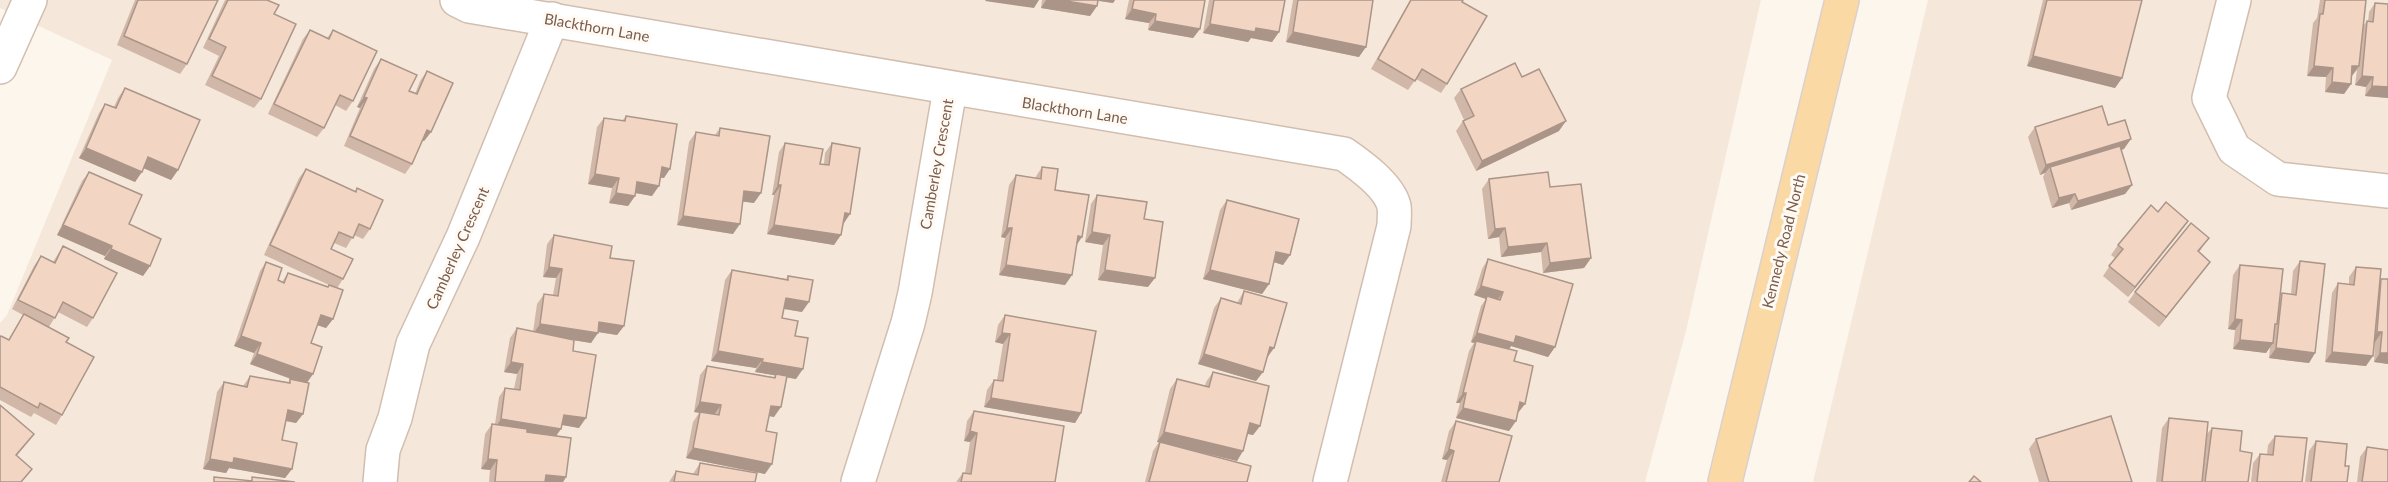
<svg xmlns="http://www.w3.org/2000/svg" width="2388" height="482" viewBox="0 0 2388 482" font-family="Lato,sans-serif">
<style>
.residential{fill:#f5e8da}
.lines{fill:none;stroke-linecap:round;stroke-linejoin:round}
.minor-casing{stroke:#d1beb0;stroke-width:36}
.major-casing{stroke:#dad1cd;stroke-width:36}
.minor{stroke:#fff;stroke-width:33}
.major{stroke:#fbd9a5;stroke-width:33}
.wall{fill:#d1b7a8}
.shaded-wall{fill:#aa9588}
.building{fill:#f3d5c3;stroke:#aa9588;stroke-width:1.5}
.labels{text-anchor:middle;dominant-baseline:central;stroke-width:6;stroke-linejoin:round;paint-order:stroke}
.street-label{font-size:15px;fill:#7a5c4d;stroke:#fffaf3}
</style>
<rect width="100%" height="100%" fill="#fdf6ec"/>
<!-- residential -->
<g class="residential">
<path d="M0 0H1761L1686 331 1645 482H0V323L7 315 112 60 0 8Z"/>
<path d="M1928 0H2388V482H1813Z"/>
</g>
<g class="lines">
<!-- minor casing -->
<g class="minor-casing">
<g id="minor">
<path d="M457 0 469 6 1344 154C1360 165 1389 186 1394 206 1395 212 1394 220 1394 226L1330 482"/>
<path d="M2234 0 2209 98 2234 149 2278 179 2388 191"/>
<path d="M0 67 30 0"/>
<path d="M380 482 383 450 395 418 413 344 463 237 552 19"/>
<path d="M858 482 908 323 915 293 950 89"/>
</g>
</g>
<!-- major casing -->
<g class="major-casing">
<path id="major" d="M1725 482 1842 0"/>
</g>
<!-- minor -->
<use href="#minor" class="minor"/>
<!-- major -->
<use href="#major" class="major"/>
</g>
<!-- wall -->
<g class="wall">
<path d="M135 0H218L187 64 180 74 117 45Z"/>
<path d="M225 0H267L274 14 261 99 254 108 205 85 219 56 203 48Z"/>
<path d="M1042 0H1115L1113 3 1098 1 1097 6 1090 16 1041 8Z"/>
<path d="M1129 0H1205L1200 29 1193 38 1148 30 1149 23 1125 19Z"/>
<path d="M1209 0H1285L1279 32 1272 42 1251 38 1248 42 1203 33Z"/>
<path d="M1293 0H1373L1359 57 1286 42Z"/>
<path d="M1410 0H1463L1447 84 1441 93 1416 79 1408 90 1371 69Z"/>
<path d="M2043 0H2142L2122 78 2115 88 2027 66Z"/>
<path d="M2320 0H2366L2363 26 2367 21 2368 22 2369 12 2375 3 2388 98 2365 96 2366 87 2355 85 2357 70 2351 76V84L2344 94 2325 92 2326 77 2307 76 2313 23 2317 18Z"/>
<path d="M310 30 327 38 333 30 353 101 346 111 335 105 324 128 317 137 268 114 303 39Z"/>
<path d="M381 59 409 91 415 94 420 81 427 71 431 132 424 141H422L412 164 405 174 344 146 360 108 357 107 374 69Z"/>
<path d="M125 88 178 170 171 180 143 168 135 182 79 158 99 113 105 104 114 107 118 98Z"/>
<path d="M1461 89 1559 131 1476 171 1456 131 1463 121 1464 120 1454 98Z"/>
<path d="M626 116 664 178H661L652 196 635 193V196L628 206 609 203 612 188 588 184 597 127 604 118 622 121Z"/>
<path d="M2108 125 2124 149 2121 150 2132 185 2125 194 2071 210 2069 203 2052 208 2043 177 2045 173 2040 175 2028 137 2035 127Z"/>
<path d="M720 128 754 203 743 201 733 234 677 225 689 142 696 132 715 135Z"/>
<path d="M785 143 820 164H824L825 153 832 143 844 223 834 245 767 234 774 195H772L779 152Z"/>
<path d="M1042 167 1055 190 1076 245 1072 275 1065 285 999 275 1005 238 1001 237 1009 185 1016 175 1035 178Z"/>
<path d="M306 169 355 191 357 188 370 229 363 239 354 235 346 248 334 243 331 249 343 279 337 288 333 319 326 328 317 325 311 343 313 374 307 382 303 414 296 423 286 421 282 440 292 469 285 478 229 468 226 473 203 469 217 392 224 382 243 386 250 376 288 383 290 379 296 381 250 364 254 353 234 346 260 271 266 262 278 280 282 282 288 273 327 287 329 285 264 255 299 178Z"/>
<path d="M89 172 129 224 150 266 143 276 104 259 105 256 57 235 82 181Z"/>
<path d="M1489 179 1550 187 1591 258 1584 268 1543 273 1541 252 1501 257 1499 237 1488 239 1482 189Z"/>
<path d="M1097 195 1144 219 1148 287 1098 280 1103 245 1085 242 1091 204Z"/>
<path d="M1227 200 1290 255 1283 265 1274 262 1269 284 1262 294 1203 279 1220 210Z"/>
<path d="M2158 212 2188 221 2128 297 2103 276 2115 258 2111 255 2118 245Z"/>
<path d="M554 235 610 258 624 326 617 335 598 332 591 343 574 340 573 351 579 428 562 425 556 436 566 477 563 482H489L490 470 481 469 485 434 492 424H495L499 397 505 388 514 389 517 374 504 372 510 338 517 328 533 332 537 304 544 294 553 295 556 278 543 277 547 244Z"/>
<path d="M63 246 93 318 87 327 58 312 49 327 66 342 62 415 56 425 34 413 31 417 0 400V337L8 340 23 315 12 309 34 266 41 256 53 262Z"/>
<path d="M2203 247 2199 252 2210 262 2159 327 2128 302 2135 292Z"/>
<path d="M1488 259 1555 347 1548 357 1511 346 1509 349 1514 361 1518 413 1516 421 1509 431 1456 418 1460 403H1456L1469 351 1474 343 1471 342 1481 306 1486 299 1474 295 1482 269Z"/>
<path d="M2300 261 2315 353 2309 363 2269 358 2270 347 2266 353 2233 349 2235 330 2228 329 2233 275 2240 265 2280 297 2282 293 2291 294 2293 271Z"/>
<path d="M2356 267 2380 281 2381 279H2388V364L2374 362 2375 342H2374L2366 366 2325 362 2332 293 2338 283 2349 284V277Z"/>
<path d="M732 270 786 279 788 276 802 312 784 309 782 318 795 336 796 379 787 377 774 417 769 416 766 431 765 474 686 458 693 422 699 413 694 412 700 375 707 366 774 377 775 375 755 372 756 368 711 361 725 280Z"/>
<path d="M1244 291 1267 358 1263 372 1256 381 1198 364 1214 308 1221 298 1237 303Z"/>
<path d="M1005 315 1081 413 1075 423 984 407 987 390 994 380H997L1003 344 995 342 998 325Z"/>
<path d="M1213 372 1260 426 1253 435 1248 434 1237 461 1185 448 1247 482H1145L1153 451 1159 442H1157L1170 389 1177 379 1205 386 1206 382Z"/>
<path d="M974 411 1055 482H956L963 473H965L970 442 964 441 967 421Z"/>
<path d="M2169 418 2207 434 2212 428 2240 451 2248 482H2156L2162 428Z"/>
<path d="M1456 421 1499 482H1441L1447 460 1442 459 1449 431Z"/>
<path d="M2275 436 2302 482H2251L2253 463 2260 454H2267L2268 445Z"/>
<path d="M2036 439 2132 482H2039L2029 449Z"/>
<path d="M2316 441 2345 466 2347 482H2305L2309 451Z"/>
<path d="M2367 447 2388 482H2357L2360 457Z"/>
<path d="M700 463 755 482H669L676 471 693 474Z"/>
</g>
<!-- shaded-wall -->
<g class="shaded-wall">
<path d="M986 0H1039L1034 8 985 1Z"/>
<path d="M1046 0H1060L1097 6 1090 16 1041 8Z"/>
<path d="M1094 0H1115L1113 3Z"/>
<path d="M1132 9 1156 14 1149 23 1125 19Z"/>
<path d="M1155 21 1200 29 1193 38 1148 30Z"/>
<path d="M1210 24 1256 28 1279 32 1272 42 1251 38 1248 42 1203 33Z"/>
<path d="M1293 32 1366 47 1359 57 1286 42Z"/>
<path d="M2033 56 2122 78 2115 88 2027 66Z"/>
<path d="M2314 66 2333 68 2326 77 2307 76Z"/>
<path d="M2352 66H2359L2352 76 2346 75Z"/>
<path d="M2362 76 2373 77 2366 87 2355 85Z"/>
<path d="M2332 82 2351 84 2344 94 2325 92Z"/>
<path d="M2372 86 2388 87V98L2365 96Z"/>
<path d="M364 97 367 98 360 108 357 107Z"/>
<path d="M1566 121 1559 131 1476 171 1482 161Z"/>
<path d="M427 130 431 132 424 141 420 140Z"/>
<path d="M2131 139 2124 149 2051 172 2050 167 2045 173 2040 175 2046 165Z"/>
<path d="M86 148 142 172 135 182 79 158Z"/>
<path d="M148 157 178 170 171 180 141 167Z"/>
<path d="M662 167 670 169 664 178 656 177Z"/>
<path d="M595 174 619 178 612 188 588 184Z"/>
<path d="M637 182 659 186 652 196 630 192Z"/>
<path d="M778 185H781L774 195H772Z"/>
<path d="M2132 185 2125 194 2071 210 2078 201Z"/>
<path d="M744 191 761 193 754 203 738 201Z"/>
<path d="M616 193 635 196 628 206 609 203Z"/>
<path d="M2075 194 2069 203 2052 208 2059 198Z"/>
<path d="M845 213 850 214 844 223 838 222Z"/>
<path d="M683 216 740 224 733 234 677 225Z"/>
<path d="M2188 221 2181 231 2128 297 2135 287Z"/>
<path d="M63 225 112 246 105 256 57 235Z"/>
<path d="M774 225 841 235 834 245 767 234Z"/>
<path d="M1007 228H1012L1005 238 1001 237Z"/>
<path d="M1505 228 1499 237 1488 239 1495 229Z"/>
<path d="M1092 232 1110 235 1103 245 1085 242Z"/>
<path d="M1078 236 1082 237 1076 246Z"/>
<path d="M1547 243 1541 252 1501 257 1508 247Z"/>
<path d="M111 249 150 266 143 276 104 259Z"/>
<path d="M1276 252 1290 255 1283 265 1270 261Z"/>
<path d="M1591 258 1584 268 1543 273 1550 263Z"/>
<path d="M2210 262 2203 271 2159 327 2166 317Z"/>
<path d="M1006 265 1072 275 1065 285 999 275Z"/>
<path d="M549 267 562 269 556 278 543 277Z"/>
<path d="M1105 270 1155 278 1148 287 1098 280Z"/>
<path d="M1210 270 1269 284 1262 294 1203 279Z"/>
<path d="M1481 286 1503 292 1496 302 1487 296 1486 299 1474 295Z"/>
<path d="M786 298 809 302 802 312 779 308Z"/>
<path d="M321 315 333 319 326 328 314 324Z"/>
<path d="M2235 319 2242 320 2235 330 2228 329Z"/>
<path d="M599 322 624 326 617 335 592 331Z"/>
<path d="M540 324 598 333 591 343 533 334Z"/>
<path d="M2377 332H2382L2375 342 2370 341Z"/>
<path d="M1002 333 1010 334 1003 344 995 342Z"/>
<path d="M1477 333 1516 336 1555 347 1548 357 1511 346 1507 353 1476 341 1474 343 1471 342Z"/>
<path d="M241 336 261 343 254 353 234 346Z"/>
<path d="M2240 340 2273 343 2266 353 2233 349Z"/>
<path d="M1270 347 1274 348 1267 358Z"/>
<path d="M2276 348 2315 353 2309 363 2269 358Z"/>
<path d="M718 351 763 359 756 368 711 361Z"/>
<path d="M2332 352 2373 356 2366 366 2325 362Z"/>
<path d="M2380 353H2388V364L2374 362Z"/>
<path d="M257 354 313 374 306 384 250 364Z"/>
<path d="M1204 354 1263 372 1256 381 1198 364Z"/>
<path d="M511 362 523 364 517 374 504 372Z"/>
<path d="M762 362 803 369 796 379 755 372Z"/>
<path d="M1463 393H1466L1460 403H1456Z"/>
<path d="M991 398 1081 413 1075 423 984 407Z"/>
<path d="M700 402 721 405 714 415 694 412Z"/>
<path d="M1520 402 1525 404 1518 413Z"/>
<path d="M771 406 781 407 774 417 764 415Z"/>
<path d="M1463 408 1516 421 1509 431 1456 418Z"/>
<path d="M288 410 303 414 296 423 281 420Z"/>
<path d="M564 415 586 418 579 428 557 424Z"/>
<path d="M501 419 561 429 554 439 494 429Z"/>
<path d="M1250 423 1260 426 1253 435 1243 433Z"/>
<path d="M970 431 977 433 970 442 964 441Z"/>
<path d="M1164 432 1243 451 1237 461 1157 442Z"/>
<path d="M34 434 27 443 9 465 16 455Z"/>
<path d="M693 448 772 464 765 474 686 458Z"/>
<path d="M1449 449 1454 451 1447 460 1442 459Z"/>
<path d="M234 458 292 469 285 478 229 468 226 473 203 469 210 459Z"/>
<path d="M488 459 497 460 490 470 481 469Z"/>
<path d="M546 475 566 477 563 482H541Z"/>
</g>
<!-- building -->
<g class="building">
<path d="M138 0H218L187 64 124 36Z"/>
<path d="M228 0H267L279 5 274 14 296 24 261 99 212 76 226 47 209 39Z"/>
<path d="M1060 0H1098L1097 6Z"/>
<path d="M1134 0H1205L1200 29 1155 21 1156 14 1132 9Z"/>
<path d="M1214 0H1285L1279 32 1256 28 1255 32 1210 24Z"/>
<path d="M1298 0H1373L1366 47 1293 32Z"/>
<path d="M1411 0H1463L1462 2 1487 16 1447 84 1422 69 1415 81 1378 59Z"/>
<path d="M2047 0H2142L2122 78 2033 56Z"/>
<path d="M2325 0H2366L2359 66H2352L2351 84 2332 82 2333 68 2314 66 2320 14H2323Z"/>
<path d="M2375 3 2388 4V87L2372 86 2373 77 2362 76 2367 21 2373 22Z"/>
<path d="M310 30 329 39 333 30 377 51 353 101 340 95 324 128 274 104Z"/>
<path d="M381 59 417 75 409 91 417 94 427 71 453 83 431 132 427 130 412 164 350 136 367 98 364 97Z"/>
<path d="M1515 63 1522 77 1539 69 1566 121 1482 161 1463 121 1474 116 1461 89Z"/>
<path d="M125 88 200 120 178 170 148 157 142 172 86 148 105 104 116 108Z"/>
<path d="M2102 106 2108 125 2125 120 2131 139 2046 165 2035 127Z"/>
<path d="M626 116 677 124 670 169 662 167 659 186 637 182 635 196 616 193 619 178 595 174 604 118 625 121Z"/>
<path d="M720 128 770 136 761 193 744 191 740 224 683 216 696 132 719 136Z"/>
<path d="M785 143 823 149 820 164 829 165 832 143 860 148 850 214 845 213 841 235 774 225 781 185H778Z"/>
<path d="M2120 146 2132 185 2078 201 2075 194 2059 198 2050 167Z"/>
<path d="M1042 167 1058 169 1055 190 1089 195 1082 237 1078 236 1072 275 1006 265 1012 228H1007L1016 175 1041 179Z"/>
<path d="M306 169 356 192 357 188 383 200 370 229 359 224 353 238 339 232 331 249 353 259 343 279 270 245Z"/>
<path d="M89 172 142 195 129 224 161 239 150 266 111 249 112 246 63 225Z"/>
<path d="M1548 172 1550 187 1581 184 1591 258 1550 263 1547 243 1508 247 1505 228 1495 229 1489 179Z"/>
<path d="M1097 195 1147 202 1144 219 1163 222 1155 278 1105 270 1110 235 1092 232Z"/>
<path d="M1227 200 1299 219 1290 255 1276 252 1269 284 1210 270Z"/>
<path d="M2166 202 2188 221 2135 287 2109 266 2123 249 2118 245 2151 205 2158 212Z"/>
<path d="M2191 223 2209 238 2198 251 2210 262 2166 317 2135 292Z"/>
<path d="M554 235 612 246 610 258 634 261 624 326 599 322 598 333 540 324 544 294 558 296 562 269 549 267Z"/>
<path d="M63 246 117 273 93 318 63 302 55 318 18 300 41 256 55 263Z"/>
<path d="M1488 259 1573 284 1555 347 1516 336 1514 343 1477 333 1487 296 1500 300 1503 292 1481 286Z"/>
<path d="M2300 261 2325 264 2315 353 2276 348 2282 293 2296 295Z"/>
<path d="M266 262 282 268 278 280 284 283 288 273 328 287 329 285 343 290 333 319 321 315 311 343 322 347 313 374 257 354 261 343 241 336Z"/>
<path d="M2240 265 2283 269 2277 324H2275L2273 343 2240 340 2242 320 2235 319Z"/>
<path d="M2356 267 2381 269 2373 356 2332 352 2338 283 2354 285Z"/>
<path d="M732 270 788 280V276L813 280 809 302 786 298 782 318 798 321 795 336 808 338 803 369 762 362 763 359 718 351Z"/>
<path d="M2381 279H2388V353H2380L2382 332H2377Z"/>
<path d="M1244 291 1287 303 1274 348 1270 347 1263 372 1204 354 1221 298 1241 304Z"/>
<path d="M24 314 69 338 66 342 94 357 62 415 40 403 38 408 0 387V337L1 336 9 340Z"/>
<path d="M1005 315 1096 331 1081 413 991 398 994 380 1003 381 1010 334 1002 333Z"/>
<path d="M517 328 574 340 573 351 596 355 586 418 564 415 561 429 501 419 505 388 520 390 523 364 511 362Z"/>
<path d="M1476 341 1517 351 1514 361 1533 366 1525 404 1520 402 1516 421 1463 408 1466 393H1463Z"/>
<path d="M707 366 775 378 776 374 787 376 781 407 771 406 766 431 777 433 772 464 693 448 700 412 719 415 721 405 700 402Z"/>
<path d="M1213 372 1269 386 1260 426 1250 423 1243 451 1164 432 1177 379 1209 387Z"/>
<path d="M250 376 290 383V379L309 383 303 414 288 410 282 440 297 443 292 469 234 458 233 463 210 459 224 382 247 387Z"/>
<path d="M0 405 34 434 16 455 32 469 21 482H0Z"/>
<path d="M974 411 1064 426 1055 482H961L963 473 971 474 977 433 970 431Z"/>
<path d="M2111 416 2132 482H2049L2036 439Z"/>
<path d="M2169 418 2208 422 2202 482H2162Z"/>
<path d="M1456 421 1512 436 1499 482H1446L1454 451 1449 449Z"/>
<path d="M492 424 527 429V432L571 438 566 477 546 475 545 482H495L497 460 488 459Z"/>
<path d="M2212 428 2242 431 2240 451 2252 453 2248 482H2205Z"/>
<path d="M2275 436 2307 438 2302 482H2257L2260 454 2273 455Z"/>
<path d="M2316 441 2347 444 2345 466H2349L2347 482H2311Z"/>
<path d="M1160 442 1251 466 1247 482H1149Z"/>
<path d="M2367 447 2388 450V482H2362Z"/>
<path d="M700 463 757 473 755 482H674L676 471 698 475Z"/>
<path d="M1974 476 1981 482H1969Z"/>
<path d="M214 477 252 481V477L295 482H214Z"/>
</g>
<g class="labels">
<!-- street labels -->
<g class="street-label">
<text transform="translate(597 27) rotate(10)">Blackthorn Lane</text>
<text transform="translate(1075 110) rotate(9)">Blackthorn Lane</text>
<text transform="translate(936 164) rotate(-80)">Camberley Crescent</text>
<text transform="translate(1783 241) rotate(-76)">Kennedy Road North</text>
<text transform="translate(457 248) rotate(-66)">Camberley Crescent</text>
</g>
</g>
</svg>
